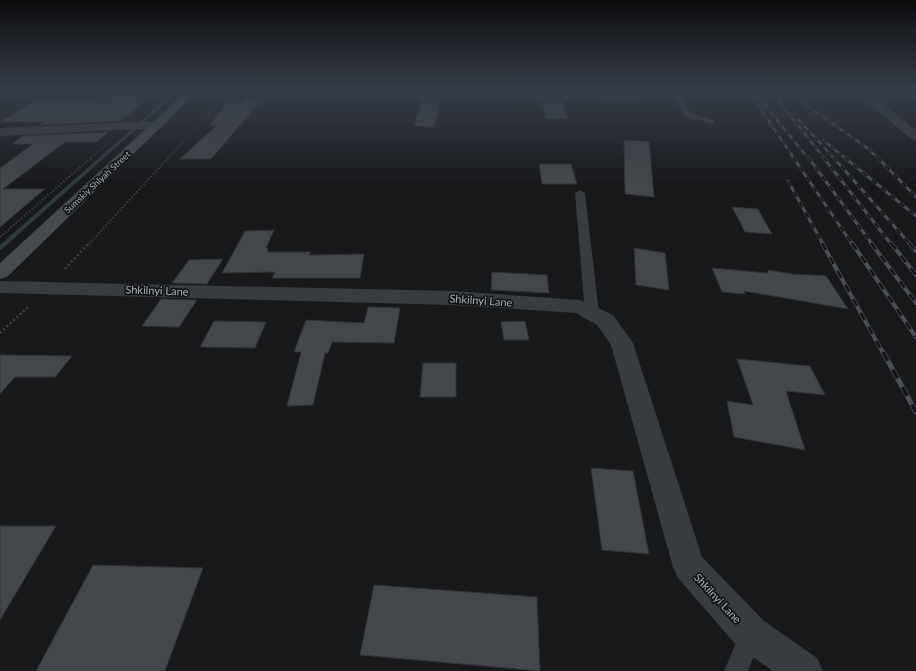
<svg xmlns="http://www.w3.org/2000/svg" width="916" height="671" viewBox="0 0 916 671" font-family="Lato,sans-serif">
<style>
.lines{fill:none;stroke-linecap:round;stroke-linejoin:round}
.stream{fill:#2d3b3f;fill-rule:evenodd}
.building{fill:#43464a;stroke:#313236}
.path-far2{stroke:#3e4246;stroke-width:1.5;stroke-dasharray:1 1.5;stroke-linecap:butt}
.path-far1{stroke:#3e4246;stroke-width:2;stroke-dasharray:1.5 2;stroke-linecap:butt}
.path{stroke:#3e4246;stroke-width:2.5;stroke-dasharray:2 2.5;stroke-linecap:butt}
.service{fill:#383b3f;fill-rule:evenodd}
.minor{fill:#383b3f;fill-rule:evenodd}
.secondary{fill:#464a4f;fill-rule:evenodd}
.rail-far3-casing{stroke:#4b4f54;stroke-width:2.5}
.rail-far2-casing{stroke:#4b4f54;stroke-width:3}
.rail-far1-casing{stroke:#4b4f54;stroke-width:4}
.rail-casing{stroke:#4b4f54;stroke-width:5}
.rail-far3{stroke:#121315;stroke-width:1.5;stroke-dasharray:5;stroke-linecap:butt}
.rail-far2{stroke:#121315;stroke-width:2;stroke-dasharray:6;stroke-linecap:butt}
.rail-far1{stroke:#121315;stroke-width:2.5;stroke-dasharray:8;stroke-linecap:butt}
.rail{stroke:#121315;stroke-width:3.5;stroke-dasharray:10;stroke-linecap:butt}
.labels{text-anchor:middle;dominant-baseline:central;stroke-width:3.5;stroke-linejoin:round;paint-order:stroke}
.far-street-label{font-size:9px;fill:#a9b2ba;stroke:#121315}
.street-label{font-size:11px;fill:#a9b2ba;stroke:#121315}
</style>
<rect width="100%" height="100%" fill="#17181a"/>
<g class="lines">
<!-- stream -->
<path class="stream" d="M175 91H179L2 249 0 250V245Z"/>
</g>
<!-- building -->
<g class="building">
<path d="M150 97 121 121 40 125 44 122H0L38 99Z"/>
<path d="M247 97H252L259 103 211 159H180L217 125H210L226 104H239Z"/>
<path d="M423 99 440 100 434 127 414 126Z"/>
<path d="M542 101H562L568 119H546Z"/>
<path d="M108 132 97 142H65L3 189H45L0 227V168L33 144H12L23 136Z"/>
<path d="M624 140 649 142 654 197 625 194Z"/>
<path d="M539 164H571L577 184H542Z"/>
<path d="M732 207 758 209 772 234 745 232Z"/>
<path d="M274 230 266 248H268L267 252H311L309 255 364 254 360 278H272L275 272 222 273 245 231Z"/>
<path d="M634 248 665 253 669 290 636 285Z"/>
<path d="M223 259 207 284 172 283 189 260Z"/>
<path d="M712 268 768 273V270L792 274 826 276 848 309 744 291 745 294 722 292Z"/>
<path d="M492 272 547 275 549 293 491 290Z"/>
<path d="M161 299 197 300 179 327 142 326Z"/>
<path d="M368 307 400 308 394 343 332 342 328 353H325L313 405 287 406 301 352H294L306 320 364 323Z"/>
<path d="M214 321 266 322 255 348 200 347Z"/>
<path d="M525 321 529 340H504L501 322Z"/>
<path d="M0 355 72 356 55 377H15L0 394Z"/>
<path d="M737 359 810 366 825 395 786 391 805 450 734 437 727 401 753 405Z"/>
<path d="M423 363H456V397H420Z"/>
<path d="M591 468 633 471 649 554 602 550Z"/>
<path d="M0 526H56L0 620Z"/>
<path d="M93 565 203 568 165 671H36Z"/>
<path d="M374 585 537 597 540 671 360 655Z"/>
</g>
<g class="lines">
<!-- path-far2 -->
<g class="path-far2">
<path d="M91 158 108 143"/>
<path d="M168 158 214 109"/>
</g>
<!-- path-far1 -->
<g class="path-far1">
<path d="M0 237 92 157"/>
<path d="M89 244 169 157"/>
</g>
<!-- path -->
<g class="path">
<path d="M65 269 89 243"/>
<path d="M0 333 28 307"/>
</g>
<!-- service -->
<g class="service">
<path d="M668 91 679 93 691 113 714 120V124L685 117 674 95Z"/>
<path d="M580 190 585 193 599 313 597 316H587L585 313 575 193Z"/>
<path d="M751 624 759 627 762 635 748 671H724L743 627Z"/>
</g>
<!-- minor -->
<g class="minor">
<path d="M0 91H361L643 95 649 98 643 101 229 95 0 97Z"/>
<path d="M848 91H916V95H869L882 103 916 130V140L911 139 874 107 849 93Z"/>
<path d="M157 121 161 122 163 125 161 128 0 136V128Z"/>
<path d="M0 281 453 291 580 300 613 315 633 343 702 557 764 621 817 658 823 671H773L738 647 678 578 673 567 611 345 597 325 576 313 453 305 0 293Z"/>
</g>
<!-- secondary -->
<path class="secondary" d="M187 91H198L7 277 0 279V263Z"/>
<!-- rail-far3 casing -->
<g class="rail-far3-casing">
<g id="rail-far3">
<path d="M748 91 794 158"/>
<path d="M767 91 779 101"/>
<path d="M786 91 866 147 878 158"/>
<path d="M754 92 808 158"/>
<path d="M776 98 824 158"/>
<path d="M794 115 834 158"/>
<path d="M823 140 845 158"/>
</g>
</g>
<!-- rail-far2 casing -->
<g class="rail-far2-casing">
<g id="rail-far2">
<path d="M793 157 852 244"/>
<path d="M808 157 872 244"/>
<path d="M823 157 891 244"/>
<path d="M833 157 910 244"/>
<path d="M844 157 916 216"/>
<path d="M877 157 916 197"/>
<path d="M788 181 823 244"/>
</g>
</g>
<!-- rail-far1 casing -->
<g class="rail-far1-casing">
<g id="rail-far1">
<path d="M822 243 883 353"/>
<path d="M852 243 916 337"/>
<path d="M871 243 916 303"/>
<path d="M891 243 916 275"/>
<path d="M909 243 916 251"/>
</g>
</g>
<!-- rail casing -->
<g class="rail-casing">
<path id="rail" d="M883 352 916 412"/>
</g>
<!-- rail-far3 -->
<use href="#rail-far3" class="rail-far3"/>
<!-- rail-far2 -->
<use href="#rail-far2" class="rail-far2"/>
<!-- rail-far1 -->
<use href="#rail-far1" class="rail-far1"/>
<!-- rail -->
<use href="#rail" class="rail"/>
</g>
<!-- sky -->
<linearGradient id="sky" x2="0" y2="1"><stop stop-color="#0d0d0e"/><stop offset="0.49" stop-color="#363d49"/><stop offset="1" stop-color="#363d49" stop-opacity="0"/></linearGradient>
<rect width="916" height="185" fill="url(#sky)"/>
<g class="labels">
<!-- far-street labels -->
<g class="far-street-label">
<text transform="translate(97 182) rotate(-43)">Sumskiy Shlyah Street</text>
</g>
<!-- street labels -->
<g class="street-label">
<text transform="translate(157 290) rotate(2)">Shkilnyi Lane</text>
<text transform="translate(481 300) rotate(4)">Shkilnyi Lane</text>
<text transform="translate(718 598) rotate(47)">Shkilnyi Lane</text>
</g>
</g>
</svg>
